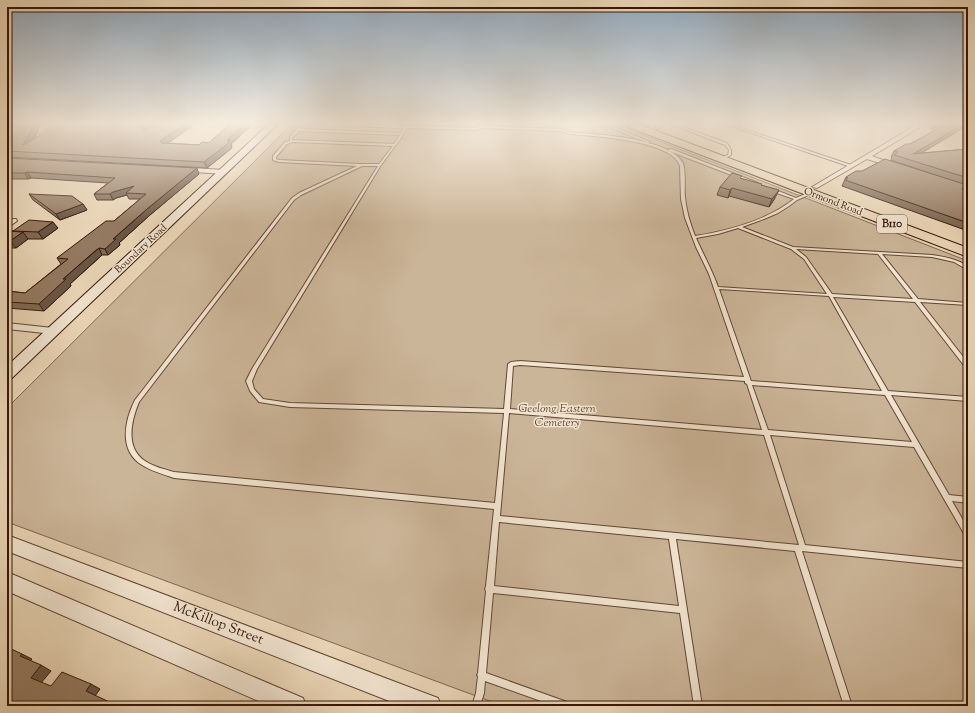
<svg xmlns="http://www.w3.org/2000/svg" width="975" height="713" viewBox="0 0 975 713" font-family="'Sorts Mill Goudy',serif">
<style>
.green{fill:#cbb598;stroke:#826650}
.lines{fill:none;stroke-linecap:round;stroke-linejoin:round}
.service-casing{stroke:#644633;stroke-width:2}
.minor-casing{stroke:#644633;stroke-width:2}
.tertiary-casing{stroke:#644633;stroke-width:2}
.secondary-casing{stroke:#381707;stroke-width:2}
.trunk-casing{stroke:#381707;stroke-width:2}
.service{fill:#f1e4d0;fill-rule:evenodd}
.minor{fill:#f1e4d0;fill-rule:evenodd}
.tertiary{fill:#f1e4d0;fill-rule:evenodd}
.secondary{fill:#f1e4d0;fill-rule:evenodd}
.trunk{fill:#e9d5b6;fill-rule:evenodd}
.wall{fill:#7f6954;stroke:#381707}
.shaded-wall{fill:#685545;stroke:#381707}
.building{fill:#947a62;stroke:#381707}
.labels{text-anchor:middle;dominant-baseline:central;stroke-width:3;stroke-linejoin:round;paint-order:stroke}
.far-street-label{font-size:10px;fill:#381707;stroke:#f1e4d0}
.shield{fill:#f1e4d0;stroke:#705443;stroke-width:1}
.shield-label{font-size:11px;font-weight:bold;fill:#381707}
.park-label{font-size:12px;font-style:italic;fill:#644632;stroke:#f1e4d0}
.near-street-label{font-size:14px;fill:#381707;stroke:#f1e4d0}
</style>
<rect width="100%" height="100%" fill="#e9d5b6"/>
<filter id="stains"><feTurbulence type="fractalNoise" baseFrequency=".005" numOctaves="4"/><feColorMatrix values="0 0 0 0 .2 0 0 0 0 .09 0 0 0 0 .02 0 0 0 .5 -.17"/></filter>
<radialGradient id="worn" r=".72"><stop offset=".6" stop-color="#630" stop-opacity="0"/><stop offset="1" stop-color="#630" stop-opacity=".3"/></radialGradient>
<!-- green -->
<path class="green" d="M292 124H615L968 261V706H503L7 522V408Z"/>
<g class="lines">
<!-- service casing -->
<g class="service-casing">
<g id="service">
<path d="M301 124H304L300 129 401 133 404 128 325 125 324 124H349L405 126 407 124H409L408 126 476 128 482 126 561 129C564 130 567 132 570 132 578 134 586 133 594 134 616 136 672 142 683 163 686 171 684 188 685 197 686 210 690 223 695 236 727 231 768 220 794 199L771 191V189H773L796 198 810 192 812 193 811 194 797 200 789 206 778 213 764 219 742 227 793 247 932 255C945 257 958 259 968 267V270L954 262 941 259 932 257 882 254 918 299 968 303V305L920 302 968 363V369L966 368 915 302 833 297 888 391 968 397V401L891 395 949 495 968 497V503L952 501 968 529V538L966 537 914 447 770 435 805 545 968 562V568L802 551 852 706H844L795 551 676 539 702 706H694L680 613 493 593 486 673 567 702 570 703 571 706H555L485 681 484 693 480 706H472L476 693 478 676 477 675 478 673 486 591 485 589 486 586 494 509 174 478C163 474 151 471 142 465 118 450 125 420 135 400L292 198 299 193 357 166 279 162 273 160V156L285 142 290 141V137ZM407 128 476 130 482 128 561 131C571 135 583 135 594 136 614 138 674 144 680 166L681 199 685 218 696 247 709 274 744 377 520 361 511 362 508 364 504 409 290 403 263 399 254 389 252 381 257 369 381 165 401 138ZM299 131 400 135 394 144 292 140V138ZM293 142 393 146 379 164H360L279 160 276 159V157L287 144ZM362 166H378L252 369 246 381 250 391 259 402 290 407 504 413 495 503 174 472C164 469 154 467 145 461 125 448 131 421 139 402L294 200 301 195ZM738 228 791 249 804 259 827 294 718 287C712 270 703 254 696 238L718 234ZM796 249 878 254 913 299 832 294 806 257ZM719 289 829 296 882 391 751 381ZM520 365 745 381V383L747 384 762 430 510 409 513 366ZM752 385 885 395 912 442 768 430ZM509 413 764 435 799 545 500 516ZM499 522 669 539 679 606 494 586Z"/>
<path d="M603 124H607L650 142 648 143Z"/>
<path d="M661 124H664L658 129H656V127Z"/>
<path d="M670 124H674L727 143 731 150V155L722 160H720V158L728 155 729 150 725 145Z"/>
<path d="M725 124H729L854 166 851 167Z"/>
<path d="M669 149H671L758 183 755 184 669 151Z"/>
</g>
</g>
<!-- minor casing -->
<g class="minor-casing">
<g id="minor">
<path d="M56 124H63L40 137 35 136Z"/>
<path d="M918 124H925L872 156 896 165V167H892L867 159 817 188 812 187Z"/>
<path d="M10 219H16L17 221 7 228V222Z"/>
<path d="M7 323 53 328 58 331 53 334 7 329Z"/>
</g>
</g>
<!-- tertiary casing -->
<g class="tertiary-casing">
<g id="tertiary">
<path d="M178 167 223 170 227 172 223 174 181 171H178L177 169Z"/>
<path d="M7 535 430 695 438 698 441 706H402L7 551Z"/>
<path d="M7 572 303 698 306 706H270L7 591Z"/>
</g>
</g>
<!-- secondary casing -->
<g class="secondary-casing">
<path id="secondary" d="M269 124H278L12 378 7 379V366Z"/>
</g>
<!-- trunk casing -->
<g class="trunk-casing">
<path id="trunk" d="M624 124H638L968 248V257L626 126Z"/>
</g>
<!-- service -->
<use href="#service" class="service"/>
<!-- minor -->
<use href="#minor" class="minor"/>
<!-- tertiary -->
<use href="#tertiary" class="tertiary"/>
<!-- secondary -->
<use href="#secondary" class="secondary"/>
<!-- trunk -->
<use href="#trunk" class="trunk"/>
</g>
<!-- wall -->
<g class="wall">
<path d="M7 124H41L33 139 145 130 168 143 199 145 209 143 229 125V124H253L231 144 232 146H231L232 148 207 168 7 157Z"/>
<path d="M934 124 963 128 921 153 968 149V186L967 185 964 189 968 191V231L842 186 846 177 950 180 891 160 892 157H891L894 151 910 144 933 131 934 130 931 129Z"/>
<path d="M7 158 199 174 150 215 119 243 120 245 108 255H102L99 258 70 284 71 286 44 311 7 308V291L25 293 61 264 57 258 114 221 140 199H129L127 195 116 198 113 200H97L94 194 108 183 31 178 28 179H9L7 180Z"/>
<path d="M741 179 761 185 775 198 769 207 729 196 728 198 717 195 720 187Z"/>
<path d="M29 194 83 204 87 210 60 220 33 200Z"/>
<path d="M58 228 43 239H28L16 248H7V231H14Z"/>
</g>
<!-- shaded-wall -->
<g class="shaded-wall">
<path d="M35 124H41L27 150 23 145Z"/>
<path d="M143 124H153L144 131 142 130V125Z"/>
<path d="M185 124H195L164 146 165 147 160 141Z"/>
<path d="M245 124H253L231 144 232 146H231L232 148 207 168 204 162 227 140Z"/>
<path d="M964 124H966L963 128 910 160 913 154Z"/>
<path d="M197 168 199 174 150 215 119 243 120 245 108 255 105 249 113 239 147 209Z"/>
<path d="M27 172 31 178 28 179 25 173Z"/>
<path d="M134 186 126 193 127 195 116 198 113 200 110 194 113 192Z"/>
<path d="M732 188 729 196 728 198 730 190Z"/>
<path d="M779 190 775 198 769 207 772 199Z"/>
<path d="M83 204 87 210 60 220 56 214Z"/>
<path d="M53 222 58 228 43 239 38 232Z"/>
<path d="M23 232 28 239 16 248 10 241Z"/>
<path d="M99 248 102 255 70 284 71 286 44 311 39 304 63 279Z"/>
<path d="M7 334 10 338 7 341Z"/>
<path d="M22 654 32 659 30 661 20 656Z"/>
<path d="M41 665 51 671 41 683 31 678Z"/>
<path d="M91 684 100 689 95 696 86 691Z"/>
<path d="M32 702 41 706H28Z"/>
</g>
<!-- building -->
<g class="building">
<path d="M7 124H35L23 145 59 124H143L142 125V130H147L155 124H185L160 141 162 142 161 143 199 145 202 142 209 143 230 124H245L227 140H230L228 142H230L204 162 7 151Z"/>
<path d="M934 124H964L913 154 968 149V178L894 155 898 152 894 151 906 144H910L938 129 935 128 939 126Z"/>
<path d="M7 158 197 168 147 209 113 239H116L105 249 99 248 95 251 63 279H66L39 304 7 302V291L25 293 68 259 57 258 106 221H114L146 194 126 193 134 186 113 192 110 194H94L115 178 27 172 25 173H7Z"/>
<path d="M885 159 967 185 962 189 968 191V223L845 180 848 178 846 177 856 171H862Z"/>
<path d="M732 173 742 176 740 178 762 184 761 185 779 190 772 199 732 188 730 190 720 187Z"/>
<path d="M29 194 72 196 83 204 56 214Z"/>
<path d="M29 220 53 222 38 232 13 231Z"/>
<path d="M7 231 23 232 10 241H7Z"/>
<path d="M7 647 22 654 20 656 41 665 31 678 51 686 62 672 91 684 86 691 118 706H41L32 702 28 706H18L7 701Z"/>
</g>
<!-- sky -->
<linearGradient id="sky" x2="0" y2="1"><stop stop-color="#90a7bc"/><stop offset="0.55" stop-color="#f5ecde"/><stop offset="1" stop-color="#f5ecde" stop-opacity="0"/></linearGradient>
<rect width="975" height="224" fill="url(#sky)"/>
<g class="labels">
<!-- far-street labels -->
<g class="far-street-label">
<text transform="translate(833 202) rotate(21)">Ormond Road</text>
<text transform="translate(141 249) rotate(-43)">Boundary Road</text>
</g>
<!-- shield labels -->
<rect class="shield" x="877" y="215" width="30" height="18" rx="3"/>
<g class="shield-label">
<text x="892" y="224">B110</text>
</g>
<!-- park labels -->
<g class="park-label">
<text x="557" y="409">Geelong Eastern<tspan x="557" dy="14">Cemetery</tspan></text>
</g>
<!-- near-street labels -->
<g class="near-street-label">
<text transform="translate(218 624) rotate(21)">McKillop Street</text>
</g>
</g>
<!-- margin -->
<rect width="975" height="713" fill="none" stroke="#e9d5b6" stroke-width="24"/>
<rect x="8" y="8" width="959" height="697" fill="none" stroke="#381707" stroke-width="2"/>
<rect x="12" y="12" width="951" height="689" fill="none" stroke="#381707"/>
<rect width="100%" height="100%" filter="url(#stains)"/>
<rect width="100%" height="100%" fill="url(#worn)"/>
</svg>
